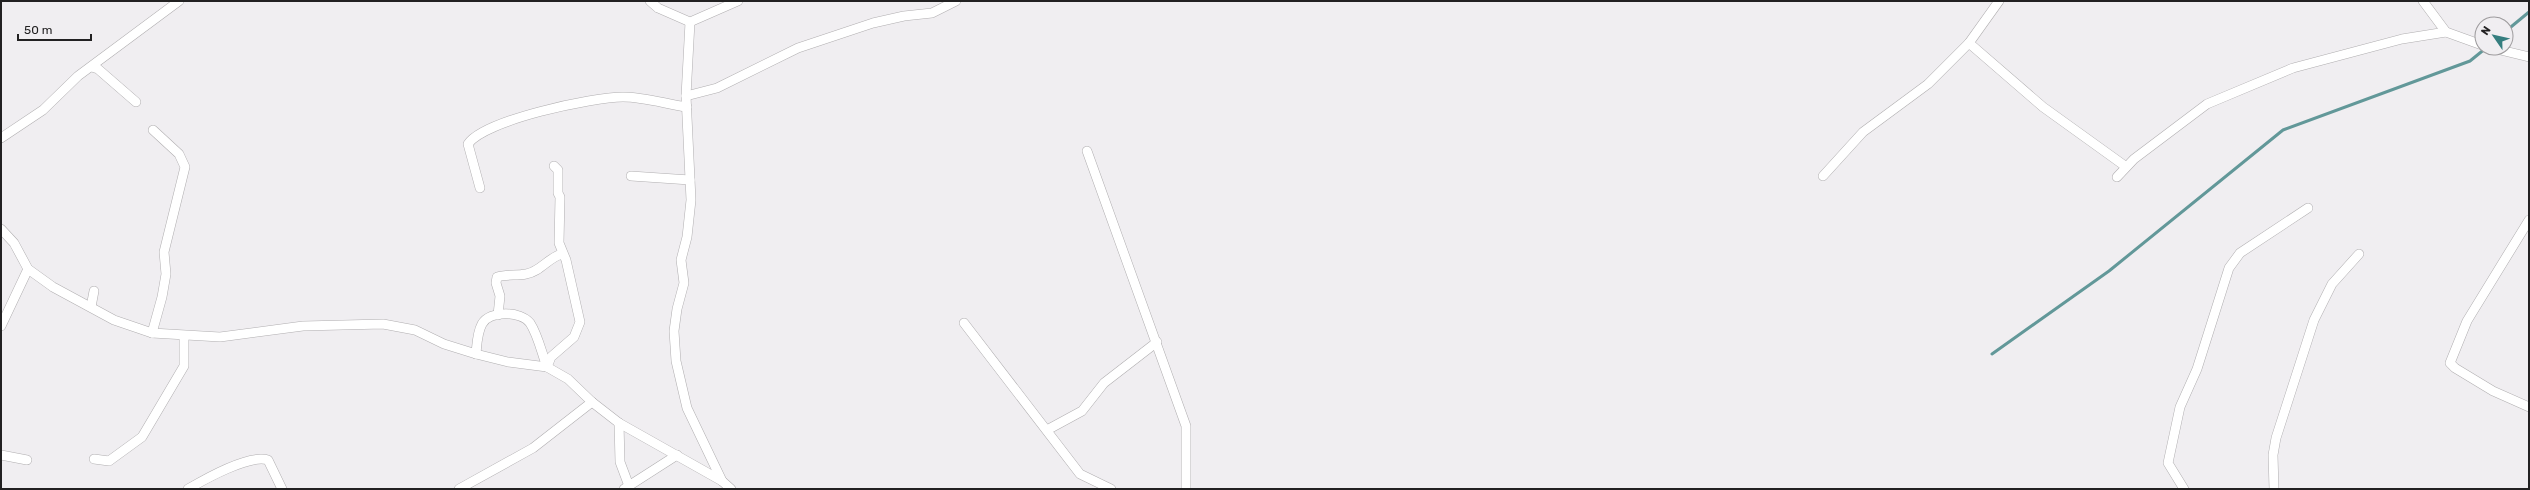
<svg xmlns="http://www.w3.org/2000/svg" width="2530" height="490" viewBox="0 0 2530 490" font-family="Rubik,sans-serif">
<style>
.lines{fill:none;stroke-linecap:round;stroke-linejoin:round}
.stream{stroke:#629899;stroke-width:3}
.minor-casing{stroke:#b0aeb0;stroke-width:10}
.minor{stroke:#fff;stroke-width:9}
</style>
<rect width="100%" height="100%" fill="#f0eef1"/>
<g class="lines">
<!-- stream -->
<g class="stream">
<path d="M2506 31 2529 12"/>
<path d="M1992 354 2109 271 2283 130 2470 61 2486 48"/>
</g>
<!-- minor casing -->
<g class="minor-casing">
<g id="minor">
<path d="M650 1 658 8 690 22 738 1"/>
<path d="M2423 1 2446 32"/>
<path d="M690 22 686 96 691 200 687 237 681 260 684 283 677 309 674 331 676 361 687 408 722 481"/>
<path d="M1969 43 2043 107 2125 166"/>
<path d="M2492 48 2529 57"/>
<path d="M92 67 98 69 136 102"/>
<path d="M686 96 717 88 798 48 873 23 904 16 932 13 956 1"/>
<path d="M1 138 43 110 78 76 179 1"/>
<path d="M1087 151 1186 426V489"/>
<path d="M631 176 690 180"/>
<path d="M1823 176 1863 132 1928 84 1969 43 1999 1"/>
<path d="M2117 177 2134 159 2207 104 2293 68 2402 39 2446 32 2482 45"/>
<path d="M480 188 468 144C484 120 593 97 623 97 644 97 666 104 687 107"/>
<path d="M2529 220 2467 321 2450 363 2455 368 2493 391 2529 407"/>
<path d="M1 229 14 243 28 269 53 287 114 320 152 333 220 337 303 326 383 324 415 330 444 344 476 354 508 362 547 367 568 379 592 402 619 423 722 481 731 489"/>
<path d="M91 307 94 291"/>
<path d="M498 315 500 296 496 283 497 277C507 274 516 276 526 274 540 272 549 257 562 254"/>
<path d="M964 323 1080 474 1111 489"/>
<path d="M1 326 28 269"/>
<path d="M152 333 162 297 166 274 164 252 185 167 179 154 153 130"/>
<path d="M476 354C477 344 477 333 482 324 490 310 521 311 530 323 538 335 542 354 547 367"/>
<path d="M547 367 551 357 574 337 580 322 566 260 559 243 560 197 558 193V170L554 166"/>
<path d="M619 423 620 462 629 486"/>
<path d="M1047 430 1082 411 1104 383 1157 342"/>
<path d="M1 455 27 460"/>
<path d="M94 459 109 461 142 437 184 366V336"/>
<path d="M188 489C205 479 250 454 268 460L282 489"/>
<path d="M459 489 533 448 592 402"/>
<path d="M624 489 677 455"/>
<path d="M2184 489 2168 463 2180 407 2197 369 2229 268 2240 253 2308 208"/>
<path d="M2274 489 2273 455 2276 438 2314 320 2332 284 2359 254"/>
</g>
</g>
<!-- minor -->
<use href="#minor" class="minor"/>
</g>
<!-- border -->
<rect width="2530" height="490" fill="none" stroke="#222122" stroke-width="4"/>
<!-- north arrow -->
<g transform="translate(2494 36) rotate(304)"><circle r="19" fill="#f0eef1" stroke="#9e9c9e"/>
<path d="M0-3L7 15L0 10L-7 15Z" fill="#357e7f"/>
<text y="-6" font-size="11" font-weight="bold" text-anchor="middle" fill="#222122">N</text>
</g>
<!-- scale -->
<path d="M18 34v6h73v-6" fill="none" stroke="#222122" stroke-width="2"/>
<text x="24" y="34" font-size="12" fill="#222122" stroke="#f0eef1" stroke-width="3" paint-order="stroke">50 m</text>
</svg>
